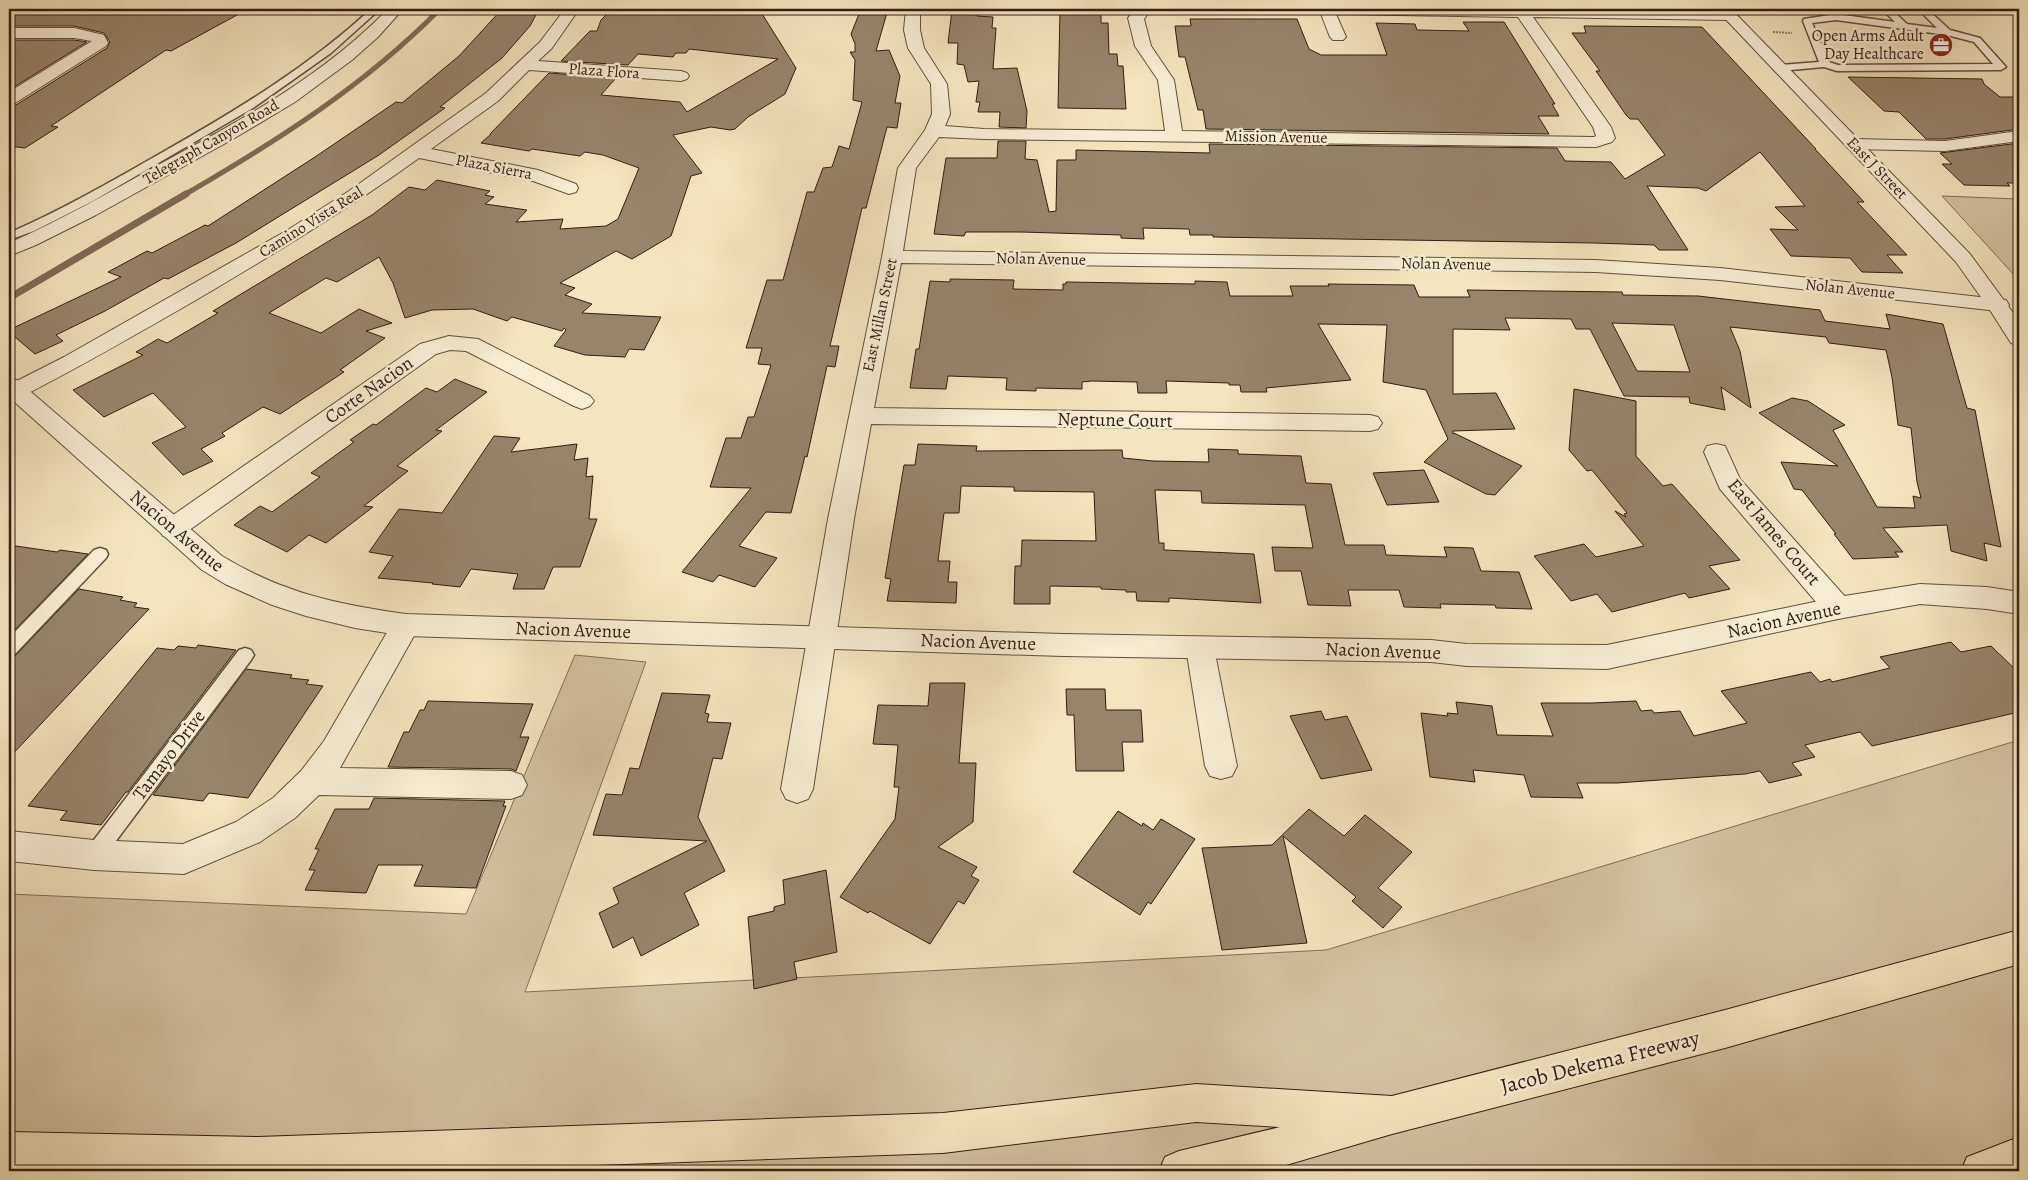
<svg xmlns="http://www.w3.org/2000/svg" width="2028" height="1180" viewBox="0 0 2028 1180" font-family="Alegreya,serif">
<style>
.green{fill:#d2c3a0;stroke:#827058}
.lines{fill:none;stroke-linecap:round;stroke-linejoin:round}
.stream-far1{stroke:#7e6d55;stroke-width:5}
.stream{stroke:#7e6d55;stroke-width:7}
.building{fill:#96856a;stroke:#311e11;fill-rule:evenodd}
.service-casing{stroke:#62503c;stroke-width:3}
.minor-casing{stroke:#62503c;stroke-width:2}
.tertiary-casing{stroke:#62503c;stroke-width:2}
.motorway-casing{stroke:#311e11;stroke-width:2}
.path{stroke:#311e11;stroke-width:2;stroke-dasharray:0.5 1;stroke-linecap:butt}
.service{fill:#f7eed4;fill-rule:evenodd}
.minor{fill:#f7eed4;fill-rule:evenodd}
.tertiary{fill:#f7eed4;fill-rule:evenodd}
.motorway{fill:#f3e5bd;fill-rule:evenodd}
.labels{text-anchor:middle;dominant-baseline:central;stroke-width:5;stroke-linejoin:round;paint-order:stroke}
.far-poi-label{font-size:16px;fill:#311e11;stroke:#f7eed4;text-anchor:end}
.far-street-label{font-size:16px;fill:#311e11;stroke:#f7eed4}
.street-label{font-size:19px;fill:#311e11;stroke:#f7eed4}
.near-street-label{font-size:22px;fill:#311e11;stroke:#f7eed4}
</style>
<rect width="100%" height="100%" fill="#f3e5bd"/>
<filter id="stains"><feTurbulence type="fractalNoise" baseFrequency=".004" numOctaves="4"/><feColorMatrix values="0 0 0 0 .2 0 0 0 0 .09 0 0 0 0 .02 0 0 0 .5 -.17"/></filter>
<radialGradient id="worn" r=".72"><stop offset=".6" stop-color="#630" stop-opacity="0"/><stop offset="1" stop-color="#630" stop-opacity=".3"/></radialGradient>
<!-- green -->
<g class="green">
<path d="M1942 196 2019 199V278L2015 276Z"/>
<path d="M575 655 646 662 525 992 1326 950 2019 740V1171H9V894L466 914Z"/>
</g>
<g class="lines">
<!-- stream-far1 -->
<path class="stream-far1" d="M184 195C277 141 364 86 440 9"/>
<!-- stream -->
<path class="stream" d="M9 298 186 194"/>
</g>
<!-- building -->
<g class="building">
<path d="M9 9H168L174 12 195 9 197 14 221 9H248L171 51 166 50 51 126 58 127 25 148 9 146V106L16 105 107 48 110 42 104 33 74 26H9Z"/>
<path d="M502 9H539L530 26 502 58 440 107 445 108 379 155 236 243 168 279 164 278 105 311 56 335 63 341 35 354 9 332V330L121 277 108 272 147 251 152 253 205 225 208 226 315 157 396 102 402 103 459 56Z"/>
<path d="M612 9H759L796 68 785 94 748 117 735 129 730 130 711 127 673 135 702 173 691 176 671 236 632 259 616 251 560 283 575 288 565 295 592 304 582 313 661 317 644 350 629 349 625 357 585 355 554 346 566 330 564 328 562 331 512 317 507 321 473 309 432 310 405 318 393 283 379 257 337 282 326 278 269 313 321 333 359 309 392 323 366 331 385 338 340 370 344 372 280 414 263 407 222 433 225 436 201 449 213 461 183 475 152 443 186 427 153 393 104 417 73 390 143 355 136 352 158 339 167 343 218 313 213 311 372 215 409 187 425 190 437 180 490 191 485 195 494 197 485 204 527 210 516 222 563 219 560 229 606 226 618 219 639 168 603 155 585 152 580 156 532 149 529 151 481 143 491 134H490L549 73 616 78 601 95 680 102 687 112 778 59 689 49 686 53H676L673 57 638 54 628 65 561 61 590 31H597L601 20Z"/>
<path d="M861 9H888L876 51 889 50 900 76 895 103H901L897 128 887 127 866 208H862L830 346H839L835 367 827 366 807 457 805 456 791 513 766 512 739 546 777 558 755 587 719 575 713 582 682 572 751 488 710 487 726 438H741L748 417H754L771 365 758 364 762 348H746L767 280H783L807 192H814L823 168 832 167 839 146 849 149 862 102 853 100 855 60 850 52H855V44L851 34Z"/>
<path d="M1060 9H1101V23H1108L1109 54H1117L1118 66H1123L1126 109 1058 108Z"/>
<path d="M952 10H977V16L993 17 992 28H996L993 69 1017 68 1027 111 1026 128 999 127 1000 112H978L980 102H976L979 81 968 82 964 65 957 64 958 43H948Z"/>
<path d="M1190 19H1297L1309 49 1321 55H1387L1376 23 1415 24 1417 30 1469 31 1463 22H1504L1555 104H1552L1559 116H1538L1549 134 1206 129 1203 110H1198L1185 57H1179L1175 26H1191Z"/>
<path d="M1584 26 1702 27 1816 149H1815L1864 202H1857L1907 255H1887L1903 273 1862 272 1850 258 1791 256 1770 229 1798 230 1775 207 1805 206 1760 152 1706 191 1698 188 1647 186 1688 250H1659L1654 245 1594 243 1213 237V235H1190L1189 229 1143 228 1144 239 1121 238V235L1021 232H966L964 236 934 234 946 158H997L998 141H1026L1025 159 1037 160 1049 212 1056 211 1057 160H1076V150L1210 153 1209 144 1557 148 1565 161 1611 162 1625 179 1665 155 1638 119H1630L1626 115 1596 71H1600L1572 33H1586Z"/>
<path d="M9 40H74L87 42 9 90Z"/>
<path d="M1848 77 1982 79 1984 84 2000 97H2019V129L1945 139H1926L1899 112 1884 111Z"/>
<path d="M2019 143V183H2007L2010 186 1964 185 1942 164H1952L1940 153Z"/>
<path d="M950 279 1014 280 1013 289 1063 290V284H1066V282L1195 284V281L1227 282 1230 296H1293L1290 286H1329L1328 284 1414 285 1419 297H1470L1467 290 1622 292 1623 295 1698 296 1820 310 1825 321 1890 329 1886 314 1943 324 1967 408 1975 410 2001 547 1984 543 1987 561 1951 551 1947 525 1883 528 1903 552H1895L1899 557 1853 559 1834 534H1836L1802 490 1794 489 1781 462 1838 466 1759 413 1792 398 1808 401 1845 425 1833 430 1877 507 1915 508 1913 496 1921 498 1917 482 1911 428 1898 425 1892 377 1886 350 1829 343 1826 337 1730 327 1740 351 1751 408 1721 387 1725 410 1690 403 1689 397 1624 396 1590 329H1576L1571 319 1505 318 1510 330 1453 329V394L1496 393 1515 429 1453 431V434L1454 433 1522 466 1495 495 1486 494 1424 462 1448 439 1426 390 1383 382 1387 325 1318 324 1351 380 1266 388 1267 392H1241L1240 385H1229V383L1166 381 1167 393H1138L1137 382 1092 381 1082 382V389L1036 388V391L1006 390 1007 378 948 376 946 389 910 388 916 349H919L930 281 950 282ZM1612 323 1674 325 1690 372 1637 371Z"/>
<path d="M455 379 487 392 436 430 442 431 397 466 408 471 364 506 373 507 326 543 309 535 287 552 234 525 260 506 272 512 320 477 311 473 354 442 350 440 373 424 376 425 426 388 437 392Z"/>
<path d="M1574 389 1636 401V456L1663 486 1672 484 1740 560 1709 566 1730 589 1689 598 1685 593 1612 612 1597 594 1571 601 1534 556 1584 544 1596 557 1644 546 1615 511 1626 517 1624 514 1627 513 1592 470 1587 471 1569 450Z"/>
<path d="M494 436 520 438 511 452 577 444 574 460 588 458 586 477 593 476 589 519H597L580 567H553L544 589H513L518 574 471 569 460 587 432 584 433 583 378 578 393 556 369 552 399 509 442 513Z"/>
<path d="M918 444 977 446 976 451 1122 450 1123 458 1153 461 1209 462 1208 449 1238 450V454L1301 456 1306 483 1331 484 1345 545H1384L1386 555 1447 557 1444 547 1473 548 1481 571 1519 572 1532 609 1496 608 1495 605 1440 604 1441 608 1404 607 1399 590H1348L1351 606 1308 605 1301 571H1275L1272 547 1313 548 1305 505 1202 503 1201 491 1155 490 1159 543H1164V550L1254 554 1261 603 1169 598V602L1137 601 1136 592H1126V590L1101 589V587L1050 586V604H1014L1015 566H1021L1022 540 1096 541 1094 492 1014 491V487L961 486 959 513H944L938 561H950L948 582H957L956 603 887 601 891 579 885 578 904 465H915Z"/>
<path d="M1424 470 1439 502 1387 505 1373 473Z"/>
<path d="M9 545 57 552 60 550 88 554 9 636Z"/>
<path d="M79 589 123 597 120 600 137 603 134 607 149 609 9 758V658L16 655Z"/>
<path d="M1951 642 1961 652 1991 646 2019 673V712L1872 746 1860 732 1805 745 1815 757 1792 763 1802 775 1769 783 1760 771 1745 774 1617 783H1577L1583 798 1531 797 1524 775 1473 770 1475 782 1430 777 1421 713 1448 716 1447 713 1458 714 1456 702 1492 706 1497 735 1553 736 1541 703H1592L1636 701 1641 711 1652 710 1654 713 1680 711 1694 736 1747 723 1721 691 1811 672 1820 682 1830 679 1832 682 1890 668 1880 657Z"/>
<path d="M198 645 236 650 128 792H126L101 825 60 820 67 811 28 806 157 648 174 650 178 646 196 648Z"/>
<path d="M246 669 292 675 290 678 309 680 306 684 323 686 248 798 209 793 203 801 153 795Z"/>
<path d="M930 683H965L959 763H976L973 822 938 847 977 867 971 876 979 880 964 904 958 901 930 944 870 911 868 913 840 897 895 819 899 787H894L898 745 873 744 878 705 928 706Z"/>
<path d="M1066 689H1105L1106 710H1141L1143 742H1122L1124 771H1076L1074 715H1067Z"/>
<path d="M662 693 710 695 705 713 709 714 707 722 731 723 722 759 713 758 698 817 725 871 684 893 699 925 641 956 633 937 613 948 599 913 619 903 613 888 707 841 593 835 606 794 622 795 630 768 639 769Z"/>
<path d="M428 701 533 704 520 737H529L516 771 511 769 388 767 404 732H409L420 710H424Z"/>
<path d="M1321 711 1325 720 1347 716 1372 770 1321 779 1290 716Z"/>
<path d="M374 798 505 801 503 806H506L476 888 414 886 423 865H378L366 893 305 890 315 870H309L319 849H315L335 809H369Z"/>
<path d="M1309 809 1344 836 1365 815 1412 852 1378 888 1402 907 1383 928 1352 901 1356 897 1283 836 1307 943 1222 950 1202 848 1272 845Z"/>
<path d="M1118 811 1142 826 1143 823 1153 830 1161 819 1195 839 1151 904 1148 902 1140 915 1073 872Z"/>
<path d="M826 870 837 952 794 962 797 979 754 989 748 917 774 911V907L785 904 783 880Z"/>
</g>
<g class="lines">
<!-- service casing -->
<g class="service-casing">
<g id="service">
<path d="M371 9H380L331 53 253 108 93 201 34 231 9 240V233C62 210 112 181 163 152 237 110 308 67 371 9Z"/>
<path d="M1882 9H1891L1907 24 1937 28 1918 9H1927L1950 30 1980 38 2006 67 2001 70 1837 71 1824 67 1780 71 1775 68 1780 65 1819 62 1803 21 1804 19 1836 14 1895 22ZM1836 20 1947 35 1974 42 1993 64 1838 65 1829 62 1812 23Z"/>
<path d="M100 548 106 550 108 554 106 558 15 654 9 656V638L94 550Z"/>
<path d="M245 648 251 650 254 655 251 660 101 861 94 864 87 861 84 855 87 849 239 650Z"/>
</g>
</g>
<!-- minor casing -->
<g class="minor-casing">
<g id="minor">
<path d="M565 9H579L552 48 538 61 681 71 687 73 689 76 687 79 681 81 529 70 498 101 431 149 538 170 576 184 578 188 576 192 569 194 533 181 419 158C347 210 272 255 196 300 137 334 78 368 17 399L9 401V385L64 357 286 231 349 191 486 93 540 42Z"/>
<path d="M906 9H920V30L924 48 947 84 950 114 945 126 984 129 1165 131 1158 80 1135 46 1128 18 1136 9H1151L1144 19 1151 46 1174 80 1182 131 1594 137 1596 136 1593 127 1518 17 1336 14 1346 37 1343 40H1333L1330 37 1321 14 1275 13 1270 12 1268 9 1729 10 1734 12 1737 15 1734 18 1729 20 1533 17 1611 127 1615 138 1612 142 1596 147 984 139 939 137 916 168 903 251 1596 260 1720 268 1998 299 2006 300 2009 305 2006 310 1998 311 1720 280 1596 272 901 263 874 408 1370 415 1378 417 1382 423 1378 429 1370 431 871 424 854 519 813 789 808 799 797 803 786 799 781 789 828 519 882 257 898 168 925 130 932 114 931 84 908 48 904 30Z"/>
<path d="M9 28H74L104 35 108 43 106 46 15 103 9 104V92L92 41 74 38H9Z"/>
<path d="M2019 131V141L1945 151 1854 149 1848 148 1845 144 1848 140 1854 139 1945 141Z"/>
<path d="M449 336 478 339 590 396 594 401 590 406 582 409 574 406 466 351 450 350 436 354 181 536 172 538 163 536 159 529 163 522 420 344Z"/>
<path d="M1716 444 1725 446 1740 479 1848 600 1852 608 1848 616 1838 619 1828 616 1720 489 1704 452 1707 446Z"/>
<path d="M406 614 416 617 420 625 340 768 511 771 522 775 527 785 522 795 511 799 319 795 295 818 260 842 184 874 94 870 9 861V831L94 840 183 844 236 822 273 798 301 771 324 741 396 617Z"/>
<path d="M1200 637 1210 640 1214 648 1237 766 1232 776 1221 779 1210 776 1205 766 1186 648 1190 640Z"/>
</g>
</g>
<!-- tertiary casing -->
<g class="tertiary-casing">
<g id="tertiary">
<path d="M388 9H403L378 37 352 60 295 102 233 139 96 215 36 245 9 256V243C61 220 110 192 160 164 242 120 323 76 388 9Z"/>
<path d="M1716 9H1731L1970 254 2019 321V345L2011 343 1988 307 1956 262Z"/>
<path d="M9 378 17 380 222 556C283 593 336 604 406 614L1063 634 1431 640 1467 644 1607 645 1838 597 1920 584 1987 587 2019 592V614L1987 609 1920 604 1838 619 1607 669 1467 666 1431 662 1063 656 406 636 355 628 306 616 272 605 225 584 202 570 9 397Z"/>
</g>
</g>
<!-- motorway casing -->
<g class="motorway-casing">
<g id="motorway">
<path d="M2019 930V964L1725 1048 1392 1134 1266 1171H1159L1165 1157 1179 1151 1280 1127 1196 1122 943 1153 417 1171H9V1132L258 1137 943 1113 1196 1084 1392 1096 1725 1010Z"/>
<path d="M2019 1137V1171H1961L1967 1157Z"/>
</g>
</g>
<!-- path -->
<path class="path" d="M1773 32 1792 33"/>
<!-- service -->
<use href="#service" class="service"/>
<!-- minor -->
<use href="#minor" class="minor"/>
<!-- tertiary -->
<use href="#tertiary" class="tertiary"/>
<!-- motorway -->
<use href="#motorway" class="motorway"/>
</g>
<!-- icons -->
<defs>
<g id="office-disc" transform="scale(1.25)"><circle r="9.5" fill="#8f2418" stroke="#f7eed4"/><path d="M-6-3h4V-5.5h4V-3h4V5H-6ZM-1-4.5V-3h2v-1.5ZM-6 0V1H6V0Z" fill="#fff"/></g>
</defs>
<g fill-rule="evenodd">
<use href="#office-disc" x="1941" y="45"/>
</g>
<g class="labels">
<!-- far-poi labels -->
<g class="far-poi-label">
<text x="1924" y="36">Open Arms Adult<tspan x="1924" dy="18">Day Healthcare</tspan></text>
</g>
<!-- far-street labels -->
<g class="far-street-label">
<text transform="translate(604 71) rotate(4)">Plaza Flora</text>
<text transform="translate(1276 137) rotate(1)">Mission Avenue</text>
<text transform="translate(211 142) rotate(-30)">Telegraph Canyon Road</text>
<text transform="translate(494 167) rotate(11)">Plaza Sierra</text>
<text transform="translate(1877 168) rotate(46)">East J Street</text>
<text transform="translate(311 222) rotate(-32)">Camino Vista Real</text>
<text transform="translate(1041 259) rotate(1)">Nolan Avenue</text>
<text transform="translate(1446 264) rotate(1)">Nolan Avenue</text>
<text transform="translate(1850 289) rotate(6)">Nolan Avenue</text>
<text transform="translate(880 315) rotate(-78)">East Millan Street</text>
</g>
<!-- street labels -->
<g class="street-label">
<text transform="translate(369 390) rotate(-35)">Corte Nacion</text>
<text transform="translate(1115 420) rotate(1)">Neptune Court</text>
<text transform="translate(177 531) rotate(40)">Nacion Avenue</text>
<text transform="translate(1774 532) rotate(50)">East James Court</text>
<text transform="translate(1784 620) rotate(-12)">Nacion Avenue</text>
<text transform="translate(573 630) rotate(2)">Nacion Avenue</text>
<text transform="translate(978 642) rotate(2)">Nacion Avenue</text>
<text transform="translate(1383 651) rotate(2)">Nacion Avenue</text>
<text transform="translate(169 755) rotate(-53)">Tamayo Drive</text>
</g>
<!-- near-street labels -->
<g class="near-street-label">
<text transform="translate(1600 1062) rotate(-14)">Jacob Dekema Freeway</text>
</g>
</g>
<!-- margin -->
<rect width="2028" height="1180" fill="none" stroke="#f3e5bd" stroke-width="30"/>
<rect x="10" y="10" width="2008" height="1160" fill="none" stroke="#311e11" stroke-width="2.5"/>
<rect x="15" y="15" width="1998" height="1150" fill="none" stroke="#311e11"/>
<rect width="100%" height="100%" filter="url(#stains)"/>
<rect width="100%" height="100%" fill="url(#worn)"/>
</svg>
